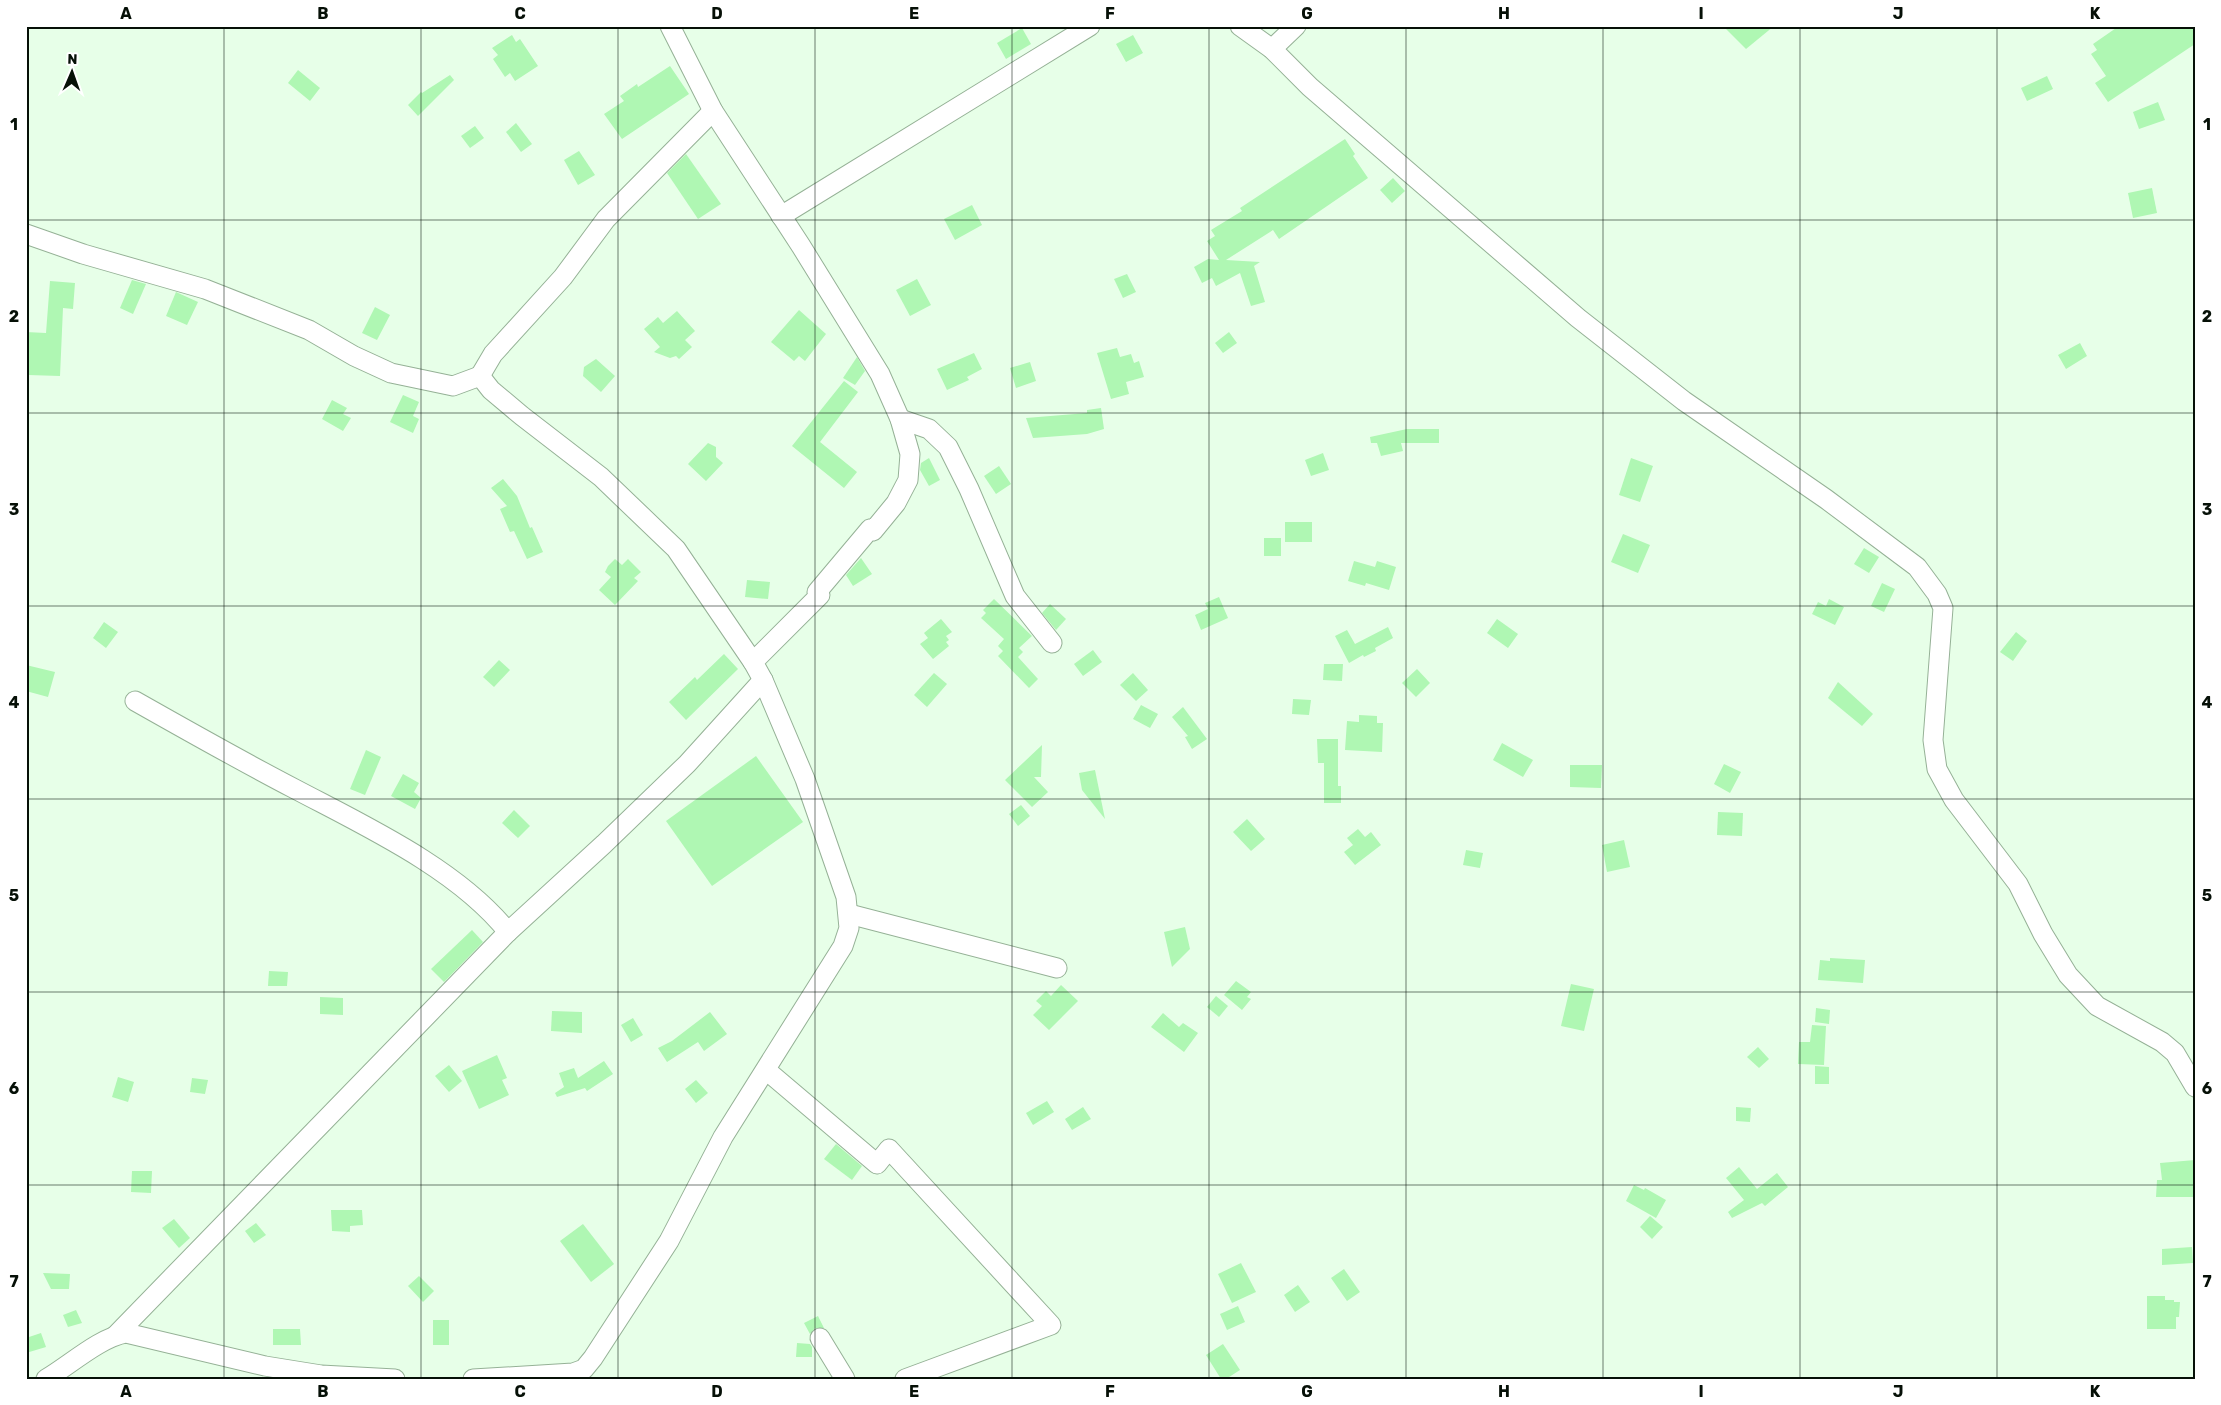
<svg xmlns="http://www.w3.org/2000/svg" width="2221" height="1405" viewBox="0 0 2221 1405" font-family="Rubik,sans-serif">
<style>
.building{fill:#aff7b3}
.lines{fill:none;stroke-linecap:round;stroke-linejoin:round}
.street-casing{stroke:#95b196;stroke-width:21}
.street{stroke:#fff;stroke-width:19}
.grid{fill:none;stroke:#061007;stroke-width:1;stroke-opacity:0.55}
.neatline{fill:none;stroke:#061007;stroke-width:2}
.grid-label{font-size:16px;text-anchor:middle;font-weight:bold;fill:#061007}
</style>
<rect width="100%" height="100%" fill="#e7ffe8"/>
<!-- building -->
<g class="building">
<path d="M1723 26H1774L1746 49Z"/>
<path d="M2119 26H2195V44L2108 102 2095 83 2106 76 2091 54 2097 50 2093 44Z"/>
<path d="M1022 28 1031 44 1006 59 997 43Z"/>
<path d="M512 35 516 42 520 39 538 66 515 81 510 73 505 77 493 59 498 55 492 48Z"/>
<path d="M1133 35 1143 53 1126 62 1116 44Z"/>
<path d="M670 66 689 94 622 139 604 114 624 101 620 96 637 84 638 87Z"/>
<path d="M298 70 320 88 310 101 288 83Z"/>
<path d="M450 75 454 80 418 116 408 105 421 92 422 93Z"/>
<path d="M2047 76 2053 89 2027 101 2021 88Z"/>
<path d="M2158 102 2165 120 2139 129 2133 112Z"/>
<path d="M516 123 532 144 521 152 506 132Z"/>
<path d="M475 126 484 138 470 148 461 136Z"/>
<path d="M1345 139 1355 154 1353 156 1368 178 1279 239 1273 230 1226 260 1260 262 1254 266 1265 302 1251 306 1240 273 1216 286 1212 278 1202 283 1194 267 1208 259 1219 260 1207 241 1215 236 1211 230 1242 211 1240 208Z"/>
<path d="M579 151 595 175 578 185 564 160Z"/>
<path d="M686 154 721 204 698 219 667 173Z"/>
<path d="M1393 178 1405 191 1392 203 1380 190Z"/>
<path d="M2152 188 2157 213 2133 218 2128 193Z"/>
<path d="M972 205 982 225 955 240 944 219Z"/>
<path d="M1127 274 1136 292 1123 298 1114 279Z"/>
<path d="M917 279 931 305 910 316 896 290Z"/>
<path d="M132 280 146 284 133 314 120 308Z"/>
<path d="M50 281 75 283 73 309 63 308 60 376 28 375 29 353H26V332L46 333Z"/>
<path d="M176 292 198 302 187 325 166 316Z"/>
<path d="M375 307 390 315 377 340 362 333Z"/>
<path d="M799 310 826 334 805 361 799 356 794 361 771 342Z"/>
<path d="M677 311 695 331 685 340 692 347 679 359 676 356 670 358 654 352 660 347 644 329 658 317 663 323Z"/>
<path d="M1229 332 1237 343 1223 353 1215 343Z"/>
<path d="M2080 343 2087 356 2066 369 2058 355Z"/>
<path d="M1117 348 1120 357 1131 354 1134 363 1139 361 1144 377 1126 382 1129 394 1111 399 1097 353Z"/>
<path d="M974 353 982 369 967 377 969 380 947 390 937 369Z"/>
<path d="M857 357 865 371 855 385 843 378Z"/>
<path d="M596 359 615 376 601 392 583 376 584 367Z"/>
<path d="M1030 362 1036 381 1016 388 1010 368Z"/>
<path d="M844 381 858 392 820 442 857 472 844 488 792 446Z"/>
<path d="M403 395 419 402 413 416 419 419 413 433 390 422Z"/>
<path d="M332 400 347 408 343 414 351 418 343 431 322 419Z"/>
<path d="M1101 408 1104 429 1087 434 1033 438 1026 418 1087 413V410Z"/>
<path d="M1407 429H1439V443H1401L1403 451 1381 456 1377 443H1371L1370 437Z"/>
<path d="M708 443 716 447V457L723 463 706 481 688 464Z"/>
<path d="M1323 453 1329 470 1311 476 1305 460Z"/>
<path d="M929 458 940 480 929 486 920 470 921 463Z"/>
<path d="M1631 458 1653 466 1640 502 1619 495Z"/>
<path d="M999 466 1011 484 996 494 984 476Z"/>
<path d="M503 479 517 496 530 528 532 527 543 552 527 559 514 531 510 532 500 509 507 506 491 488Z"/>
<rect x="1285" y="522" width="27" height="20"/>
<path d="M1623 534 1650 545 1638 573 1611 562Z"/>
<rect x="1264" y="538" width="17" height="18"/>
<path d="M1864 548 1879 557 1869 573 1854 564Z"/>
<path d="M861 558 872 574 853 586 846 575Z"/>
<path d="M615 559 622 565 628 559 641 572 634 578 638 581 615 605 599 590 611 577 605 572 608 566Z"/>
<path d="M1354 561 1375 567 1377 561 1396 567 1389 590 1366 583 1365 586 1348 581Z"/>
<path d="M747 580 770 582 768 599 745 597Z"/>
<path d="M1882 583 1895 589 1884 612 1871 606Z"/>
<path d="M1219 597 1228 618 1201 630 1195 615 1208 609 1205 603Z"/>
<path d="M994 599 1032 636 1019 648 1023 652 1018 657 1038 679 1029 688 998 656 1003 651 998 646 1004 639 981 618 986 613 983 610Z"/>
<path d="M1829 599 1844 607 1835 625 1812 614 1818 602 1826 606Z"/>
<path d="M1050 604 1066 619 1056 630 1042 613Z"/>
<path d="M941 619 952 632 946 636 949 640 946 642 949 646 933 659 920 644 928 638 924 633Z"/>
<path d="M1497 619 1518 634 1508 648 1487 633Z"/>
<path d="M104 622 118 632 106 648 93 638Z"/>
<path d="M1388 627 1393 638 1375 648 1376 651 1364 657 1363 655 1349 663 1335 636 1347 630 1355 644Z"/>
<path d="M2016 632 2027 641 2013 661 2000 652Z"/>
<path d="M1093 650 1102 662 1083 676 1074 664Z"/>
<path d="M724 654 738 669 686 720 669 702 695 677 697 680Z"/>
<path d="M499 660 510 670 494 687 483 677Z"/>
<path d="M1324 664H1343L1342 681 1323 680Z"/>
<path d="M26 665 55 672 48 697 26 691Z"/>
<path d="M1417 669 1430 683 1416 697 1402 683Z"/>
<path d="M934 673 947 684 927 707 914 695Z"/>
<path d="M1133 673 1148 690 1136 701 1120 685Z"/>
<path d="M1838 682 1873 714 1862 726 1828 698Z"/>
<path d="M1293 699 1311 700 1309 715 1292 714Z"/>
<path d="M1141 705 1158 714 1150 728 1133 719Z"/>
<path d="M1183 707 1207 739 1192 749 1185 737 1188 736 1172 717Z"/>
<path d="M1359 715 1377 716V723H1383L1382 752 1345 750 1347 721 1359 722Z"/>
<path d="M1317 739H1338V786H1341V803H1324V763H1318Z"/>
<path d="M1502 743 1533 760 1523 777 1493 760Z"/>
<path d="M1042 745 1041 777H1034L1048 792 1032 807 1005 780Z"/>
<path d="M366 750 381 757 365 795 350 789Z"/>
<path d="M756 756 803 822 712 886 666 821Z"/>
<path d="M1724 764 1741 772 1730 793 1714 784Z"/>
<path d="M1570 765H1602L1601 788 1570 787Z"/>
<path d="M1095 770 1105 819 1082 790 1079 773Z"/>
<path d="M403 774 419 783 414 792 421 798 415 809 391 796Z"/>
<path d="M1021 805 1030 816 1018 826 1009 814Z"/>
<path d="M514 810 530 826 518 838 502 823Z"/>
<path d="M1718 812 1743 813 1742 836 1717 835Z"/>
<path d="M1247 819 1265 839 1251 851 1233 832Z"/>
<path d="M1358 829 1365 837 1371 832 1381 845 1355 865 1344 852 1353 845 1347 838Z"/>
<path d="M1624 840 1630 867 1607 872 1602 845Z"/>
<path d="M1466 850 1483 853 1480 868 1463 865Z"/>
<path d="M1185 927 1190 949 1172 967 1164 932Z"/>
<path d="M472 930 483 942 444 982 431 969Z"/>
<path d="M1830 958 1865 960 1863 983 1818 980 1820 960 1830 961Z"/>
<path d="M269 971 288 972 287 986H268Z"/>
<path d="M1236 981 1251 992 1247 997 1251 999 1242 1010 1224 995Z"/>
<path d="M1571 984 1594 989 1584 1031 1561 1026Z"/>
<path d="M1061 985 1078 1001 1049 1030 1033 1015 1042 1006 1036 1001 1046 991 1051 996Z"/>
<path d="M1216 996 1228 1006 1219 1017 1207 1007Z"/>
<path d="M320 997 343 998V1015L320 1014Z"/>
<path d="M1816 1008 1830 1010 1829 1024 1815 1022Z"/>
<path d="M552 1011 582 1012V1033L551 1031Z"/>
<path d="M710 1012 727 1034 704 1051 698 1042 667 1062 658 1048 672 1041Z"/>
<path d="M1163 1013 1179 1027 1183 1023 1198 1033 1184 1052 1151 1027Z"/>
<path d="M633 1018 643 1035 631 1042 621 1025Z"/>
<path d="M1812 1025 1826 1026 1824 1065 1798 1064 1799 1042H1810Z"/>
<path d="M1758 1047 1769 1059 1759 1068 1747 1057Z"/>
<path d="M497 1055 507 1078 502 1080 509 1095 479 1109 462 1071Z"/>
<path d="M604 1061 613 1074 587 1091 585 1088 557 1097 555 1093 564 1087 559 1073 574 1068 578 1078Z"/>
<path d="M449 1065 462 1081 449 1092 435 1076Z"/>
<path d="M1815 1066 1829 1067V1084H1815Z"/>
<path d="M118 1077 134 1082 128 1102 112 1097Z"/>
<path d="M192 1078 208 1080 205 1094 190 1092Z"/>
<path d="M696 1080 708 1093 696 1103 685 1089Z"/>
<path d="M1047 1101 1054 1112 1033 1125 1026 1113Z"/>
<path d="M1083 1107 1091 1119 1072 1130 1065 1119Z"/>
<path d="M1736 1107 1751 1108 1750 1122 1736 1121Z"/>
<path d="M836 1144 862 1166 852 1180 824 1159Z"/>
<path d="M2195 1160V1197H2156L2157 1180H2162L2160 1163Z"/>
<path d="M1739 1167 1757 1189 1777 1173 1788 1187 1765 1206 1762 1203 1732 1218 1728 1212 1744 1200 1726 1178Z"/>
<path d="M132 1171H152L151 1193 131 1192Z"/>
<path d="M1634 1185 1644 1190 1645 1188 1666 1200 1656 1218 1626 1201Z"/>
<path d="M331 1210H362L363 1225 350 1226V1232L332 1231Z"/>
<path d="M1650 1216 1663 1227 1652 1239 1640 1227Z"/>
<path d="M174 1219 190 1238 179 1248 162 1228Z"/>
<path d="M256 1223 266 1235 254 1243 245 1231Z"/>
<path d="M583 1224 614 1264 591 1282 560 1241Z"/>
<path d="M2192 1247 2193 1263 2162 1265V1249Z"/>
<path d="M1241 1263 1256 1292 1232 1303 1218 1274Z"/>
<path d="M1344 1269 1360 1292 1347 1301 1331 1278Z"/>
<path d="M43 1273 70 1274 69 1289H51Z"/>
<path d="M419 1276 434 1291 423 1302 408 1286Z"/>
<path d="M1298 1285 1310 1302 1295 1312 1284 1295Z"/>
<path d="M2147 1296H2165V1300H2174V1302H2180L2179 1317H2176V1329H2147Z"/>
<path d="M1238 1306 1245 1322 1227 1330 1220 1314Z"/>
<path d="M76 1310 82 1323 68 1327 63 1315Z"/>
<path d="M818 1316 824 1328H815L810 1334 804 1323Z"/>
<rect x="433" y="1320" width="16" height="25"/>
<path d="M273 1329H300L301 1345H273Z"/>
<path d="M41 1333 46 1347 26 1353V1338Z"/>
<path d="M797 1343 810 1344 812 1347V1357H796Z"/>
<path d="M1223 1344 1240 1370 1226 1379H1221L1206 1355Z"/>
</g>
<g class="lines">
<!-- street casing -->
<g class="street-casing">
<g id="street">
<path d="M1240 26 1272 49 1310 87 1578 318 1684 401 1826 499 1917 567 1937 594 1943 608 1933 740 1937 769 1954 800 2018 884 2043 934 2068 975 2097 1006 2162 1042 2175 1053 2195 1087"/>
<path d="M1272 49 1296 26"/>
<path d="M781 216 1090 26"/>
<path d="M26 234 83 254 205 289 309 330 354 356 391 373 453 386 480 376 491 390 522 416 601 477 676 549 753 662"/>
<path d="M480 376 493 354 563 277 606 219 713 111"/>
<path d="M900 419 929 429 948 447 969 489 1015 596 1052 643"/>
<path d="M135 701C188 731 241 761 295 789 365 826 458 869 508 932L604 844 687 764 763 680"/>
<path d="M849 914 1057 968"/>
<path d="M766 1070 877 1164 889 1149 1051 1325 905 1379"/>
<path d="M116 1335 508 932"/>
<path d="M820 1338 845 1379"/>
<path d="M46 1379C70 1365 99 1338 126 1333L265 1366 321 1375 395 1379"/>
<path d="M473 1379 573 1373 584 1369 593 1358 669 1241 723 1137 843 946 849 928 846 897 805 779 763 680 753 662 820 595 817 592 870 529 873 531 896 503 908 480 910 454 900 419 880 374 801 246 713 111 670 26"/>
</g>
</g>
<!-- street -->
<use href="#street" class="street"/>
</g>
<!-- grid -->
<path class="grid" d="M224 26V1379M421 26V1379M618 26V1379M815 26V1379M1012 26V1379M1209 26V1379M1406 26V1379M1603 26V1379M1800 26V1379M1997 26V1379M26 220H2195M26 413H2195M26 606H2195M26 799H2195M26 992H2195M26 1185H2195"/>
<!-- border -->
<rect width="2221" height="1405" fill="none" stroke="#ffffff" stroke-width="55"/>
<!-- north arrow -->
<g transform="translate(72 72) rotate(2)" stroke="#ffffff" stroke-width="4" paint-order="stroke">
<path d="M0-4L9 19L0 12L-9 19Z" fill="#061007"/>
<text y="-8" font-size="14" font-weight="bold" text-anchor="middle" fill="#061007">N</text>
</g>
<rect x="28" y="28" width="2166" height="1350" class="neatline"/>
<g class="grid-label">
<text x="126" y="19">A</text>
<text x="323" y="19">B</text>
<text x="520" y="19">C</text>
<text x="717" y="19">D</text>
<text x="914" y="19">E</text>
<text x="1110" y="19">F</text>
<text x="1307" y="19">G</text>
<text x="1504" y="19">H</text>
<text x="1701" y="19">I</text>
<text x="1898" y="19">J</text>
<text x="2095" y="19">K</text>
<text x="14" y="130">1</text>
<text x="2207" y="130">1</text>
<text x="14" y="322">2</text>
<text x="2207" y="322">2</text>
<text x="14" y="515">3</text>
<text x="2207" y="515">3</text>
<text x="14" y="708">4</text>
<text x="2207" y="708">4</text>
<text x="14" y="901">5</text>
<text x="2207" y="901">5</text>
<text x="14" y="1094">6</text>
<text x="2207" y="1094">6</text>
<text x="14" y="1287">7</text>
<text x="2207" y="1287">7</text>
<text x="126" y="1397">A</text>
<text x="323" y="1397">B</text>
<text x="520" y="1397">C</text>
<text x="717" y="1397">D</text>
<text x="914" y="1397">E</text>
<text x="1110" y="1397">F</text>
<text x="1307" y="1397">G</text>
<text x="1504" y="1397">H</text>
<text x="1701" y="1397">I</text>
<text x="1898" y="1397">J</text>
<text x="2095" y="1397">K</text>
</g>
</svg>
